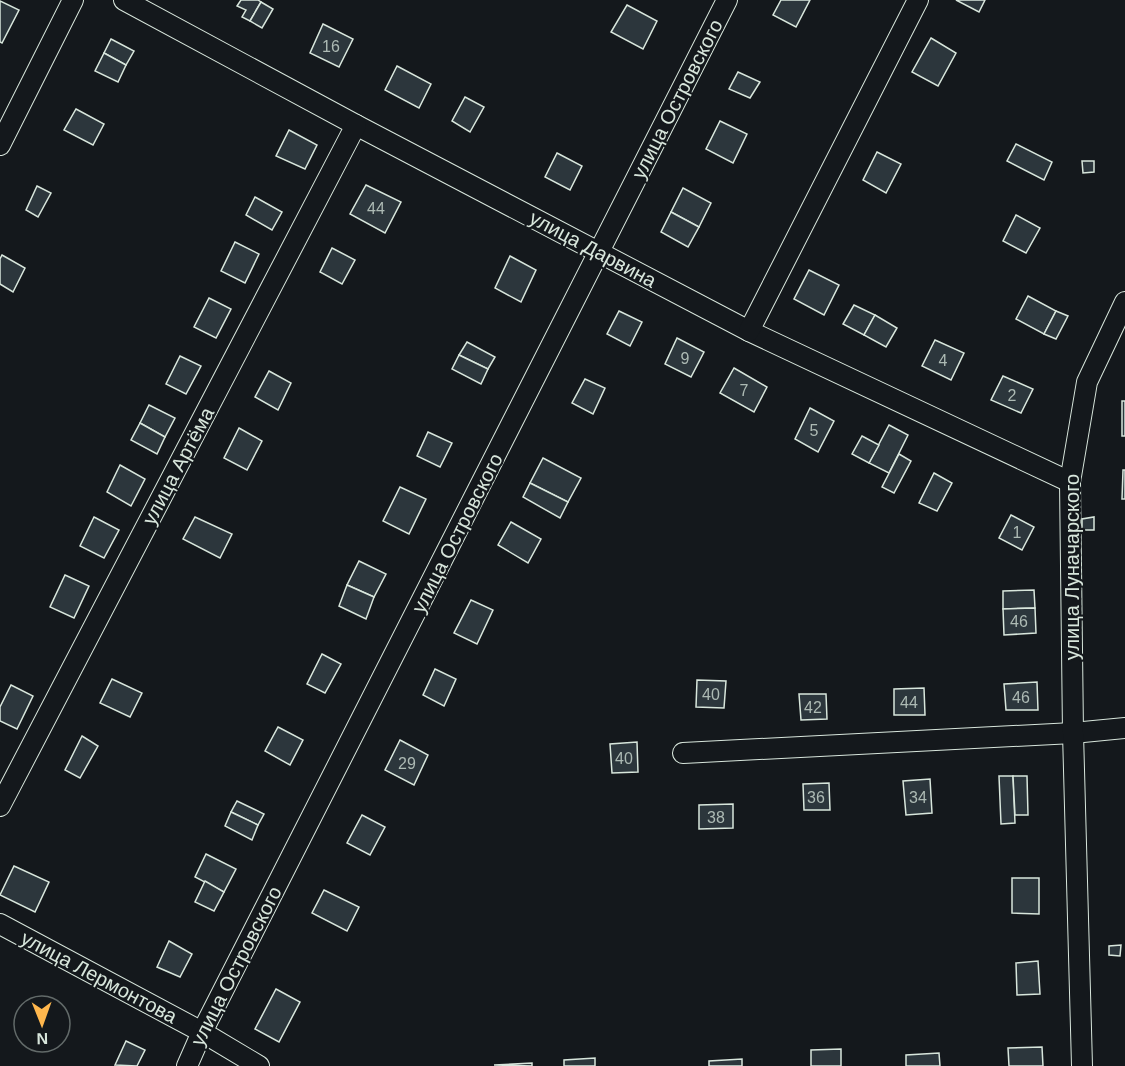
<svg xmlns="http://www.w3.org/2000/svg" width="1125" height="1066" viewBox="0 0 1125 1066" font-family="Arial,sans-serif">
<style>
.building{fill:#2c363c;stroke:#d8e6dc;stroke-width:1.5}
.lines{fill:none;stroke-linecap:round;stroke-linejoin:round}
.minor-casing{stroke:#d8e6dc;stroke-width:22}
.minor{stroke:#14181c;stroke-width:20}
.labels{text-anchor:middle;dominant-baseline:central;stroke-width:4.5;stroke-linejoin:round;paint-order:stroke}
.number-label{font-size:16px;fill:#adbab4}
.street-label{font-size:20px;fill:#d8e6dc;stroke:#14181c}
</style>
<rect width="100%" height="100%" fill="#14181c"/>
<!-- building -->
<g class="building">
<path d="M241 0H258L261 2 250 21 242 17 246 10 237 6Z"/>
<path d="M781 0H810L796 27 773 15Z"/>
<path d="M956 0H985L979 12Z"/>
<path d="M0 1 19 10 2 43 0 42Z"/>
<path d="M261 2 273 9 262 28 250 21Z"/>
<path d="M627 5 657 21 643 49 611 32Z"/>
<path d="M323 24 353 39 339 67 310 53Z"/>
<path d="M931 38 956 53 938 86 912 72Z"/>
<path d="M111 39 134 51 126 65 104 53Z"/>
<path d="M104 53 126 65 118 82 95 71Z"/>
<path d="M397 66 431 84 419 108 385 90Z"/>
<path d="M738 72 760 82 750 98 729 89Z"/>
<path d="M465 97 484 107 470 132 452 121Z"/>
<path d="M76 109 104 124 93 145 64 130Z"/>
<path d="M720 121 747 134 733 163 706 149Z"/>
<path d="M289 130 317 145 305 169 276 156Z"/>
<path d="M1016 144 1052 162 1044 180 1007 161Z"/>
<path d="M877 152 901 164 886 193 863 180Z"/>
<path d="M557 153 582 166 570 190 545 177Z"/>
<path d="M1082 161H1094V172L1083 173Z"/>
<path d="M366 185 401 202 385 233 350 214Z"/>
<path d="M37 186 51 193 38 217 26 210Z"/>
<path d="M683 188 711 203 699 227 671 212Z"/>
<path d="M255 197 282 212 272 230 246 215Z"/>
<path d="M671 212 699 227 688 247 661 232Z"/>
<path d="M1016 215 1040 228 1026 253 1003 241Z"/>
<path d="M235 242 259 254 245 283 221 271Z"/>
<path d="M332 248 355 260 342 284 320 272Z"/>
<path d="M2 255 25 268 13 292 0 284V259Z"/>
<path d="M510 256 536 270 521 302 495 288Z"/>
<path d="M809 270 839 285 824 315 794 299Z"/>
<path d="M1028 296 1056 311 1044 334 1016 319Z"/>
<path d="M209 298 231 309 216 338 194 327Z"/>
<path d="M854 305 875 315 864 335 843 324Z"/>
<path d="M619 311 642 322 630 346 607 334Z"/>
<path d="M1056 311 1068 316 1056 339 1044 334Z"/>
<path d="M875 315 897 328 886 347 864 335Z"/>
<path d="M677 338 704 352 691 377 665 364Z"/>
<path d="M935 340 964 353 951 380 922 366Z"/>
<path d="M467 342 495 357 488 369 459 355Z"/>
<path d="M459 355 488 369 481 384 452 369Z"/>
<path d="M180 356 201 366 186 394 166 384Z"/>
<path d="M734 368 767 387 754 412 720 393Z"/>
<path d="M269 371 291 383 278 410 255 397Z"/>
<path d="M1003 376 1033 389 1021 413 991 400Z"/>
<path d="M585 379 605 388 593 414 572 403Z"/>
<rect x="1122" y="401" width="3" height="35"/>
<path d="M149 405 175 418 165 437 140 423Z"/>
<path d="M810 408 834 421 818 452 795 439Z"/>
<path d="M140 423 165 437 157 454 131 440Z"/>
<path d="M889 425 908 435 889 473 869 463Z"/>
<path d="M239 428 262 441 247 470 224 458Z"/>
<path d="M428 432 452 443 440 467 417 456Z"/>
<path d="M862 436 879 445 869 463 852 454Z"/>
<path d="M899 454 911 461 894 493 882 487Z"/>
<path d="M543 458 581 478 568 502 530 483Z"/>
<path d="M120 465 145 479 131 506 107 492Z"/>
<path d="M1123 470H1125V499H1122Z"/>
<path d="M934 473 952 483 937 511 919 503Z"/>
<path d="M530 483 568 502 560 518 523 497Z"/>
<path d="M400 487 426 499 409 534 383 521Z"/>
<path d="M1011 515 1034 527 1022 550 999 538Z"/>
<path d="M94 517 119 530 104 558 80 546Z"/>
<path d="M195 517 232 534 220 558 183 539Z"/>
<path d="M1094 517V530H1082V519Z"/>
<path d="M511 522 541 539 528 563 498 545Z"/>
<path d="M359 561 386 574 374 597 347 585Z"/>
<path d="M65 575 89 586 74 618 50 607Z"/>
<path d="M347 585 374 597 366 619 339 606Z"/>
<path d="M1034 590 1035 608 1003 609V591Z"/>
<path d="M471 600 493 610 477 644 454 633Z"/>
<path d="M1035 608 1036 633 1004 635 1003 609Z"/>
<path d="M322 654 341 664 325 693 307 684Z"/>
<path d="M435 669 456 679 444 706 423 695Z"/>
<path d="M112 679 142 693 130 717 100 703Z"/>
<path d="M697 680 726 681 724 708 696 707Z"/>
<path d="M1037 682 1038 710H1006L1004 684Z"/>
<path d="M11 685 33 696 17 729 0 721V707Z"/>
<path d="M924 688 925 715H894V689Z"/>
<path d="M799 694H826L827 719 801 720Z"/>
<path d="M278 727 303 740 290 765 265 751Z"/>
<path d="M82 736 98 746 80 778 65 770Z"/>
<path d="M400 740 428 755 414 785 385 770Z"/>
<path d="M637 742 638 772 612 773 610 744Z"/>
<path d="M999 776H1013L1015 823 1001 824Z"/>
<path d="M1013 776H1027L1028 815H1015Z"/>
<path d="M930 779 932 813 906 815 903 781Z"/>
<path d="M829 783 830 810H804L803 784Z"/>
<path d="M237 801 264 814 258 825 231 812Z"/>
<path d="M733 804V828L699 829V805Z"/>
<path d="M231 812 258 825 252 840 225 826Z"/>
<path d="M362 815 385 827 370 855 347 843Z"/>
<path d="M206 854 236 869 224 892 195 877Z"/>
<path d="M14 866 49 882 35 912 0 895Z"/>
<path d="M1012 878H1039V914L1012 913Z"/>
<path d="M205 881 224 892 214 911 195 902Z"/>
<path d="M324 890 359 907 347 931 312 913Z"/>
<path d="M169 941 192 954 180 977 157 967Z"/>
<path d="M1121 945 1120 956 1109 955V946Z"/>
<path d="M1038 961 1040 994 1017 995 1016 963Z"/>
<path d="M276 989 300 1002 279 1042 255 1029Z"/>
<path d="M126 1041 145 1050 137 1066 115 1065Z"/>
<path d="M1042 1047 1043 1066H1009L1008 1048Z"/>
<path d="M841 1049V1066H811V1050Z"/>
<path d="M939 1053 940 1066H906V1055Z"/>
<path d="M595 1058V1066H564V1060Z"/>
<path d="M742 1059V1066H709V1061Z"/>
<path d="M532 1063V1066L494 1065Z"/>
</g>
<g class="lines">
<!-- minor casing -->
<g class="minor-casing">
<g id="minor">
<path d="M124 0 356 125 749 331 1070 482"/>
<path d="M0 145 73 0"/>
<path d="M749 331 918 0"/>
<path d="M683 753 1073 733 1125 728"/>
<path d="M0 806 356 125"/>
<path d="M0 924 202 1032 259 1066"/>
<path d="M187 1066 202 1032 727 0"/>
<path d="M1082 1066 1073 733 1070 482 1087 382 1125 302"/>
</g>
</g>
<!-- minor -->
<use href="#minor" class="minor"/>
</g>
<g class="labels">
<!-- number labels -->
<g class="number-label">
<text x="331" y="46">16</text>
<text x="376" y="208">44</text>
<text x="685" y="358">9</text>
<text x="943" y="360">4</text>
<text x="744" y="390">7</text>
<text x="1012" y="395">2</text>
<text x="814" y="430">5</text>
<text x="1017" y="532">1</text>
<text x="1019" y="621">46</text>
<text x="711" y="694">40</text>
<text x="1021" y="697">46</text>
<text x="909" y="702">44</text>
<text x="813" y="707">42</text>
<text x="624" y="758">40</text>
<text x="407" y="763">29</text>
<text x="816" y="797">36</text>
<text x="918" y="797">34</text>
<text x="716" y="817">38</text>
</g>
<!-- street labels -->
<g class="street-label">
<text transform="translate(677 99) rotate(-63)">улица Островского</text>
<text transform="translate(593 249) rotate(28)">улица Дарвина</text>
<text transform="translate(178 466) rotate(-62)">улица Артёма</text>
<text transform="translate(457 533) rotate(-63)">улица Островского</text>
<text transform="translate(1072 567) rotate(-90)">улица Луначарского</text>
<text transform="translate(236 966) rotate(-63)">улица Островского</text>
<text transform="translate(99 977) rotate(28)">улица Лермонтова</text>
</g>
</g>
<!-- north arrow -->
<g transform="translate(42 1024) rotate(179)"><circle r="28" fill="#14181c" stroke="#626a69" stroke-width="1.5"/>
<path d="M0-4.5L10 22L0 15L-10 22Z" fill="#ffb74d"/>
<text y="-9" font-size="16" font-weight="bold" text-anchor="middle" fill="#d8e6dc">N</text>
</g>
</svg>
